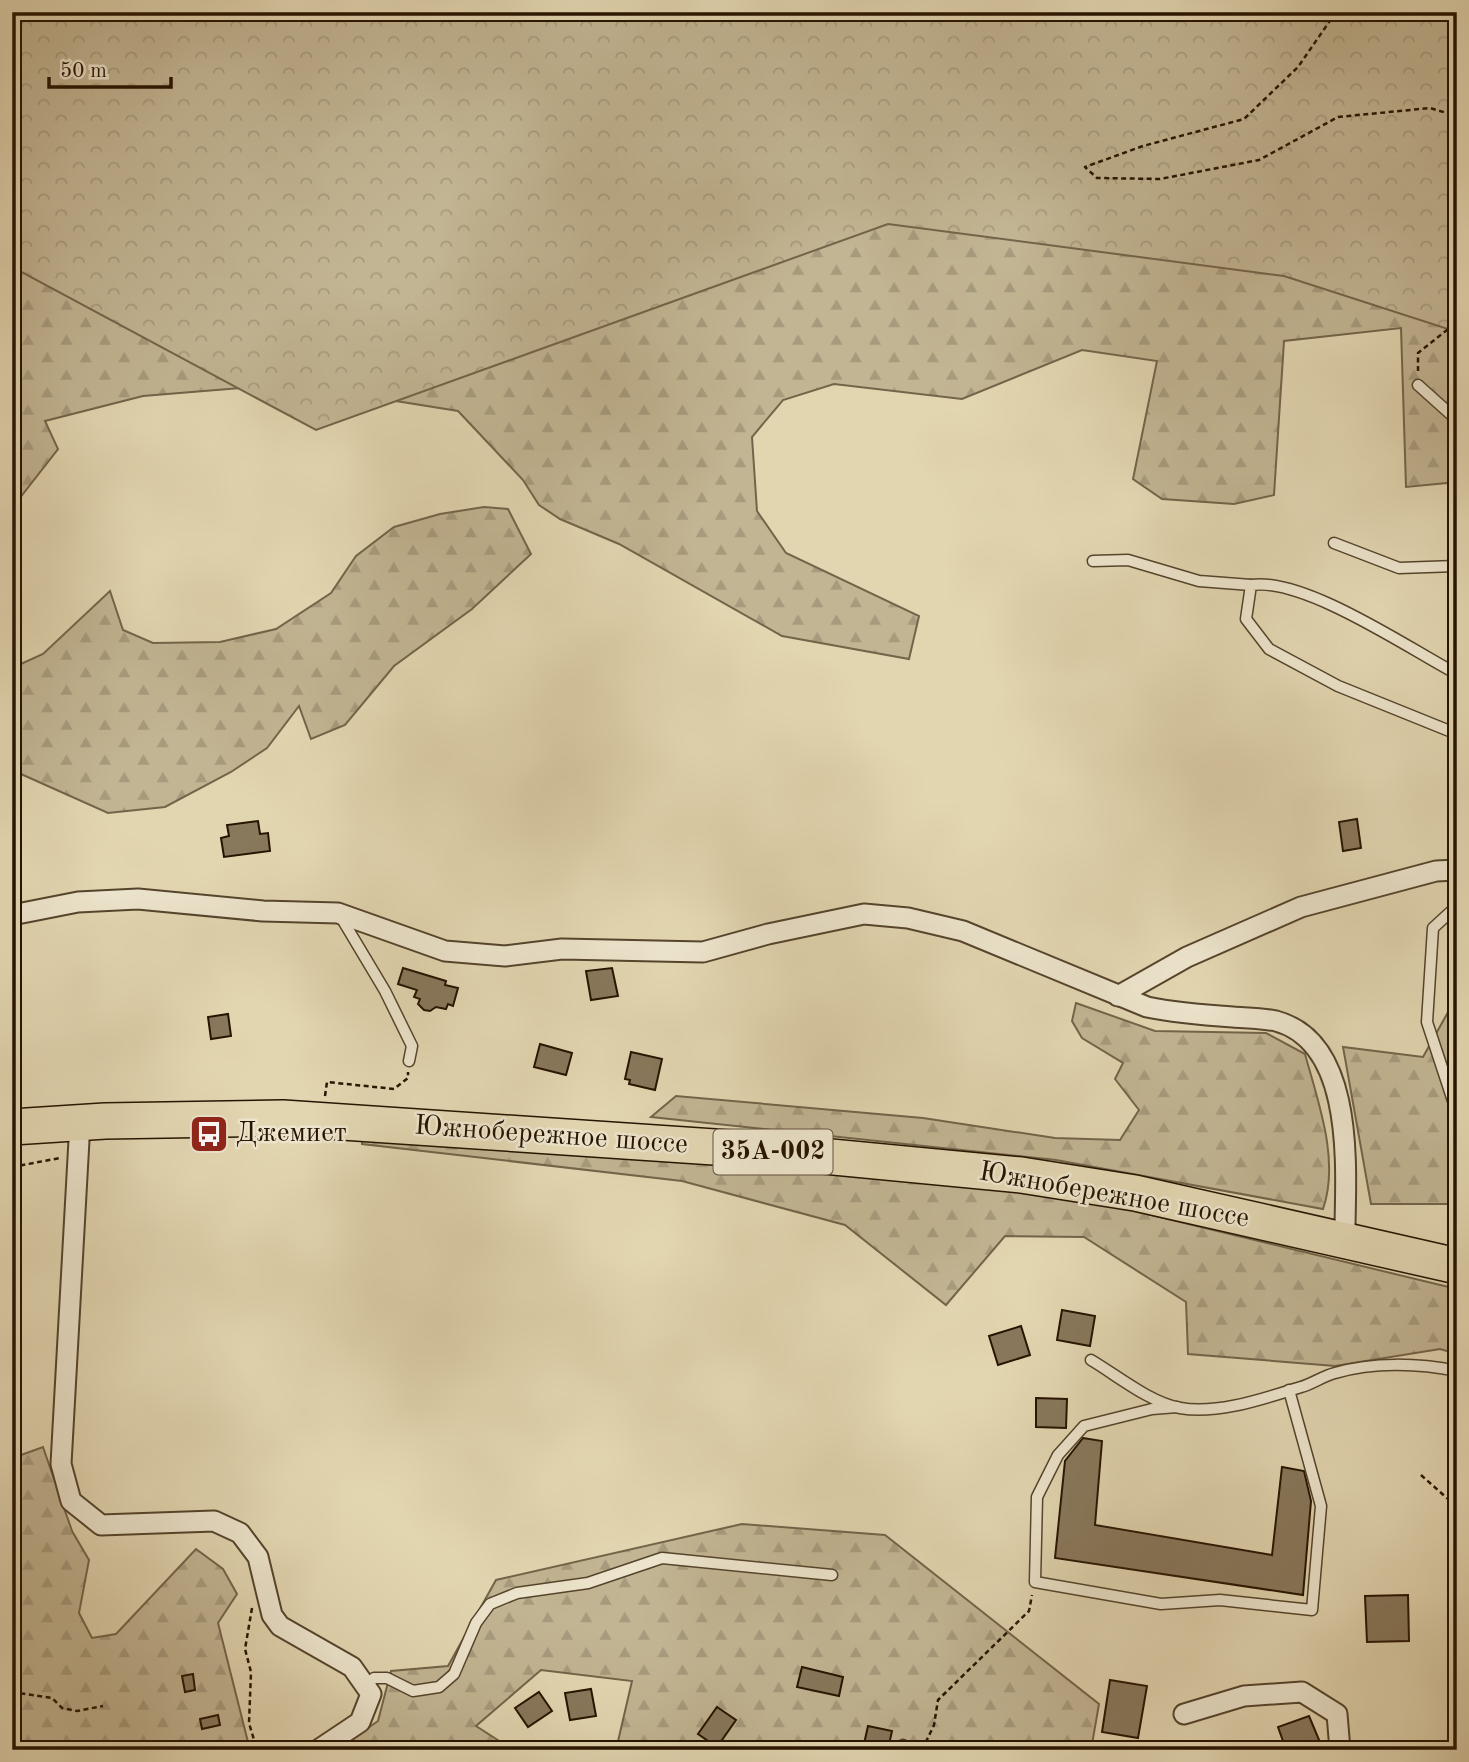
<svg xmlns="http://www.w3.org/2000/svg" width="1469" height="1762" viewBox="0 0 1469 1762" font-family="'Old Standard TT',serif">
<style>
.forest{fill:url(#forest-firs);stroke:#74644a;stroke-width:2}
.park{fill:url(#park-crowns);stroke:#74644a;stroke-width:2}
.building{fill:#88785c;stroke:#261300;stroke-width:2}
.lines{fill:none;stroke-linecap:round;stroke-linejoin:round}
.lane-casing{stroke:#55442c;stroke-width:13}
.street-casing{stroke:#55442c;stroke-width:23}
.highway-casing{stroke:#261300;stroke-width:38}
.path{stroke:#261300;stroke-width:2.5;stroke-dasharray:5 3.5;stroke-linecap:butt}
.lane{stroke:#ece4cc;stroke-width:10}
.street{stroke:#ece4cc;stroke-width:19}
.highway{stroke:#e2d6b1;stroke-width:35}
.labels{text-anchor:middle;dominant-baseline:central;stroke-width:5;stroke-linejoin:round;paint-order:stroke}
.shield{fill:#ece4cc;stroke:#61523d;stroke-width:2}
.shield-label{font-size:26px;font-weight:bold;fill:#261300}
.poi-label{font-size:28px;fill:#261300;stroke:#ece4cc;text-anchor:start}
.street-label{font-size:28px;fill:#261300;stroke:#ece4cc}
</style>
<defs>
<pattern id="forest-firs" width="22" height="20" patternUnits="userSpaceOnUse" patternTransform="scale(1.75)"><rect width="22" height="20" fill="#c2b593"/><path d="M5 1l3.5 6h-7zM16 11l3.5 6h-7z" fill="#a79b7d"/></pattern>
<pattern id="park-crowns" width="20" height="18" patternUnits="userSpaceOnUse" patternTransform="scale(1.75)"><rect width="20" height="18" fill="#c2b593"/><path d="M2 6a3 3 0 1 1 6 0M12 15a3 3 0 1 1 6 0" fill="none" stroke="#a79b7d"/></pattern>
</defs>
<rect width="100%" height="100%" fill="#e2d6b1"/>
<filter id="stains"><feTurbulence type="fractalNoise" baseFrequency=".00286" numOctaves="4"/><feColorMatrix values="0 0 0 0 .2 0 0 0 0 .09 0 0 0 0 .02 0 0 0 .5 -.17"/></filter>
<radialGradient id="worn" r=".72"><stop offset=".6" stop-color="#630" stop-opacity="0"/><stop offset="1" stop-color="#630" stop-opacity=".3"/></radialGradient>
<!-- forest -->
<g class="forest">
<path d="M12 12H1457V482L1406 487 1401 328 1284 341 1274 495 1234 504 1162 499 1133 479 1157 361 1082 350 962 399 834 384 783 400 752 437 757 511 786 553 919 616 909 659 782 636 619 544 560 519 539 505 523 480 458 411 290 384 143 396 45 421 58 449 12 508Z"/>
<path d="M484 507 508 509 531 554 472 609 394 666 345 725 311 739 299 706 267 748 231 772 165 807 108 813 12 770V668L43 654 110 591 123 630 153 643 220 642 276 629 331 593 356 556 394 527 440 514Z"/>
<path d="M1457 996V1204H1371L1343 1047 1423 1057Z"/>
<path d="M1076 1003 1155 1031 1266 1033 1305 1054C1318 1102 1340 1160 1323 1209L1056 1160 651 1117 676 1096 923 1118 1055 1138 1120 1140 1139 1110 1115 1079 1123 1063 1082 1038 1072 1021Z"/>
<path d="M362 1133 676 1152 1089 1200 1457 1289V1354L1440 1349 1335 1366 1188 1354 1186 1302 1084 1237 1005 1236 946 1305 845 1225 682 1181 362 1144Z"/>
<path d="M43 1447 72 1531 89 1560 79 1613 92 1638 116 1634 196 1549 223 1569 237 1594 218 1623 250 1750H12V1531L21 1455Z"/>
<path d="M742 1524 885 1535 1099 1704 1091 1750H616L632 1681 541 1670 476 1726 513 1750H337L378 1721 391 1671 448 1666 496 1580Z"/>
</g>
<!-- park -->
<path class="park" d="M12 12H1457V332L1284 276 888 224 316 430 12 267Z"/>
<!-- building -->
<g class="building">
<path d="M1357 819 1361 848 1343 851 1339 822Z"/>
<path d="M258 821 260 834 268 833 270 851 224 857 221 838 229 836 227 825Z"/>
<path d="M403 968 446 981 445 985 458 988 453 1006 448 1004 446 1009 436 1007 430 1011 424 1010 418 1004 420 999 414 997 417 990 398 984Z"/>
<path d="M612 968 618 996 591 1000 586 971Z"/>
<path d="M228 1014 231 1036 211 1039 208 1017Z"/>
<path d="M540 1044 572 1053 566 1075 534 1067Z"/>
<path d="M631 1052 662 1059 655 1090 629 1084 630 1080 625 1079Z"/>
<path d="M1062 1310 1095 1316 1090 1346 1057 1340Z"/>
<path d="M1021 1326 1030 1355 998 1365 989 1336Z"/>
<path d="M1036 1398 1067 1399 1066 1428 1036 1427Z"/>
<path d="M1083 1438 1102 1441 1095 1525 1272 1555 1282 1467 1304 1471 1311 1501 1303 1595 1055 1558 1065 1461Z"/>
<path d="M1408 1595 1409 1641 1367 1642 1365 1596Z"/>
<path d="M802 1667 843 1677 839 1696 797 1687Z"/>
<path d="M193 1674 195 1690 185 1692 182 1676Z"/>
<path d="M1110 1680 1147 1686 1138 1738 1102 1732Z"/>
<path d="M591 1689 596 1716 570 1720 565 1693Z"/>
<path d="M539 1692 552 1711 528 1727 515 1708Z"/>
<path d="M717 1707 736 1720 717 1747 698 1734Z"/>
<path d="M218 1715 220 1725 202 1729 200 1719Z"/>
<path d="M1309 1716 1322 1747 1303 1750 1283 1741 1278 1727Z"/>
<path d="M868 1726 892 1731 888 1749 864 1744Z"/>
</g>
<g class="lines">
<!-- lane casing -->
<g class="lane-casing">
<g id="lane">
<path d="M1418 385 1457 420"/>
<path d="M1334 543 1399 568 1456 566"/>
<path d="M1093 561 1128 560 1199 581 1251 585"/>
<path d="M1457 674C1408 648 1304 577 1251 585L1246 619 1269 649 1338 686 1457 734"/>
<path d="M342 919 385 991 412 1046 409 1061"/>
<path d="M1456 1110 1427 1022 1433 928 1457 906"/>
<path d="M1091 1360C1118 1376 1149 1402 1180 1408 1218 1415 1265 1398 1301 1387 1312 1384 1323 1376 1335 1373 1373 1362 1418 1363 1457 1371"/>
<path d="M1177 1407 1152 1409 1084 1426 1058 1455 1037 1497 1035 1582 1161 1604 1220 1600 1312 1610 1321 1506 1289 1390"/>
<path d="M365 1686 374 1678H387L413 1691 439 1687 454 1674 476 1623 490 1604 517 1593 588 1583 662 1558 832 1575"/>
<path d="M903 1745 908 1750"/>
</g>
</g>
<!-- street casing -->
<g class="street-casing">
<g id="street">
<path d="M12 915 78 902 138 899 263 911 338 913 445 951 505 956 562 949 703 952 768 934 864 914 908 918 963 931 1147 1007C1176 1013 1203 1015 1233 1017 1246 1018 1262 1018 1276 1021 1354 1042 1346 1164 1345 1226"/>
<path d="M1118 996 1187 957 1301 907 1436 871 1457 870"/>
<path d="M80 1122 61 1464 71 1501 101 1525 214 1521 240 1533 258 1557 272 1615 280 1626 352 1667 371 1694 360 1722 318 1750"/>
<path d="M1184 1714 1244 1696 1302 1692 1337 1714 1340 1750"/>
</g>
</g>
<!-- highway casing -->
<g class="highway-casing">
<path id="highway" d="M12 1127 105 1121 283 1118 759 1150 1021 1175 1135 1193 1457 1266"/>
</g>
<!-- path -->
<g class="path">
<path d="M1336 12 1298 67 1244 119 1143 146 1085 167 1097 178 1160 179 1259 160 1338 117 1430 108 1457 116"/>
<path d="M1418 371V353L1457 322"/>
<path d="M325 1096 327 1082 394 1089 408 1078V1072"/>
<path d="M12 1167 60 1158"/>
<path d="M1421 1475 1457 1507"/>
<path d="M252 1608 245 1649 251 1672 249 1723 257 1750"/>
<path d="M12 1692 52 1698 62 1708 77 1711 103 1706"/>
<path d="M922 1750 934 1725 938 1700 1029 1611 1032 1595"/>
</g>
<!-- lane -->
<use href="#lane" class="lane"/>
<!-- street -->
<use href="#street" class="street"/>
<!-- highway -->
<use href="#highway" class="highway"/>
</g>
<!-- icons -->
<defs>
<g id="bus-square" transform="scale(2.0125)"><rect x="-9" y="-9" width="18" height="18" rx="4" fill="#8f2418" stroke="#ece4cc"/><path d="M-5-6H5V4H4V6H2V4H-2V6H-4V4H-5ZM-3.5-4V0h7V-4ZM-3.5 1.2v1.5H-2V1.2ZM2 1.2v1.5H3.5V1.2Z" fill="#fff"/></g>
</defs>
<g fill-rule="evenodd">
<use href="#bus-square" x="209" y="1134"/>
</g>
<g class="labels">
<!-- shield labels -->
<rect class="shield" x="713.5" y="1129.5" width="119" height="45" rx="5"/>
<g class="shield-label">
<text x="773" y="1152">35А-002</text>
</g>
<!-- poi labels -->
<g class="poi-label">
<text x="236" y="1134">Джемиет</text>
</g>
<!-- street labels -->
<g class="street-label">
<text transform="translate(551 1136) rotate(4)">Южнобережное шоссе</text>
<text transform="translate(1114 1196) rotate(10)">Южнобережное шоссе</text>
</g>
</g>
<!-- margin -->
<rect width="1469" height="1762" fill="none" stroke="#e2d6b1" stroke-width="42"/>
<rect x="14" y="14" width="1441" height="1734" fill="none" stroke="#261300" stroke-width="3.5"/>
<rect x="21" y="21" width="1427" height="1720" fill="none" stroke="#261300" stroke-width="2"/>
<!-- scale -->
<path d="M49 77v10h122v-10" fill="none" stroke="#261300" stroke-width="3.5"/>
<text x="60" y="77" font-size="21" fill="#261300" stroke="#ece4cc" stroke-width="5" paint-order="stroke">50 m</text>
<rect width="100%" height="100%" filter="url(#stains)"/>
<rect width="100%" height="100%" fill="url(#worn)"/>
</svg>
